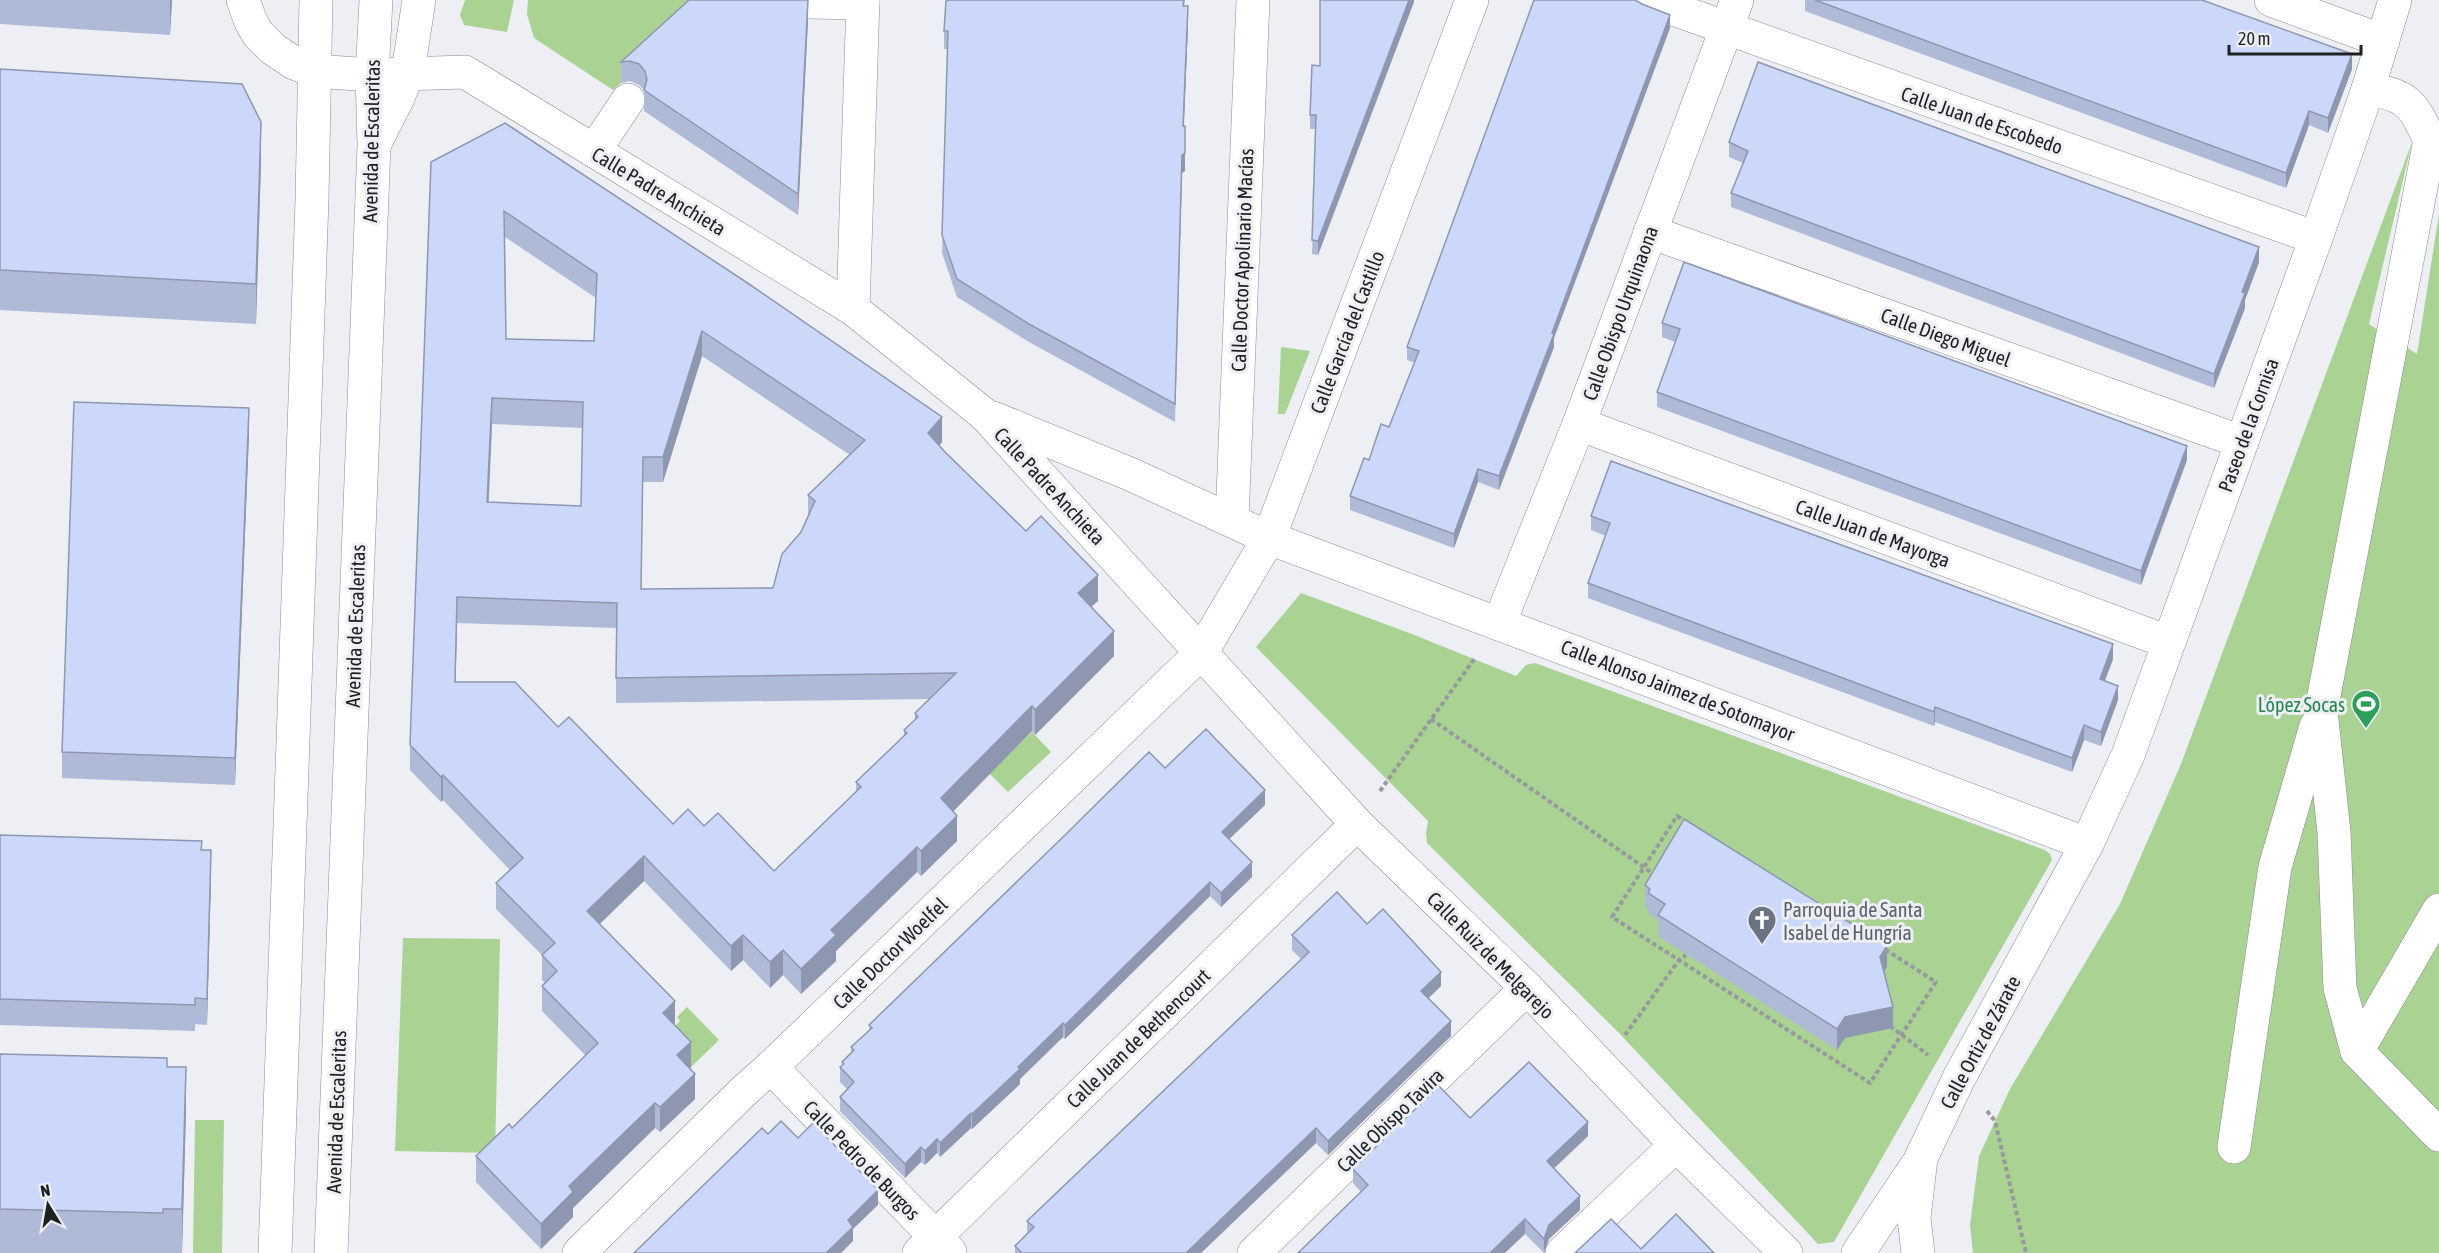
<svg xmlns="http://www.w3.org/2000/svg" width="2439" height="1253" viewBox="0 0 2439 1253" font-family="'Asap Condensed',sans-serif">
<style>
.green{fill:#a9d293}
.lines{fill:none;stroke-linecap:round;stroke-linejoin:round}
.minor-casing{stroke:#8a8c90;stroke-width:34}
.path{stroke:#97999c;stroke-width:4;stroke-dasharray:4.5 3;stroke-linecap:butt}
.minor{stroke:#fff;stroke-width:33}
.wall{fill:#afbad7;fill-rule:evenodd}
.shaded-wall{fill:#8e97af}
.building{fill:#cbd8fa;stroke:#8e97af;stroke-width:1.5;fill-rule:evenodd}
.labels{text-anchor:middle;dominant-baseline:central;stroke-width:6;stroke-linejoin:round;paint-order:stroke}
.street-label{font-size:20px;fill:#1f2021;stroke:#edeff4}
.leisure-label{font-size:20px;fill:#27864d;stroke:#edeff4;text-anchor:end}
.worship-label{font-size:20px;fill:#5b616d;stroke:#edeff4;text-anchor:start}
</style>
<rect width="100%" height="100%" fill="#edeff4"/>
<!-- green -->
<g class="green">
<path d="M465 0H514L507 32 464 25 460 15Z"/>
<path d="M528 0H746L691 19 613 90 534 38 527 14Z"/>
<path d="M2412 142 2369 324 2417 354 2439 214V1253H1973L1970 1225 1979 1156 2010 1089 2120 904 2181 764Z"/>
<path d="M1281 347 1310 351 1285 414H1278Z"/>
<path d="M1301 593 1412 634 1516 676 1526 665 1535 663 2045 850 2050 854 2052 860 1834 1242 1818 1244 1618 1032 1427 843 1426 833 1428 821 1256 647Z"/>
<path d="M1032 732 1051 752 1008 792 989 773Z"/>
<path d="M403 938 500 939 495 1153 395 1151Z"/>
<path d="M687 1007 719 1040 691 1067 663 1038 680 1021 677 1017Z"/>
<path d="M195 1120H224L222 1253H193Z"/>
</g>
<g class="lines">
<!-- minor casing -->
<g class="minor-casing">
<g id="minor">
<path d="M243 0 251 22 258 34 273 49 294 63 314 71 372 75 465 72 853 309 985 415 1357 824 1527 988 1676 1145 1786 1253"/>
<path d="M1648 0 2316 238"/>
<path d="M2271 0 2383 41"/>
<path d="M809 2 863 3"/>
<path d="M2368 89C2409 96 2412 103 2430 140L2321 711 2334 832 2340 988 2357 1051 2439 910"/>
<path d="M375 143 398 98 408 72 419 0"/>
<path d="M594 151 628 100"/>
<path d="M1650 232 2242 442"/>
<path d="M853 309 863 0"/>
<path d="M993 418 1130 474 1269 538 2087 844"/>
<path d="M1579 424 2168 642"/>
<path d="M1232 520 1253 0"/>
<path d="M1499 624 1579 424 1737 0"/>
<path d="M2357 1051 2439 1135"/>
<path d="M771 1067 950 1252"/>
<path d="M2234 1147 2275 867 2316 726"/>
<path d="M275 1253 312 200 316 0"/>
<path d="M331 1253 374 145 372 75 376 0"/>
<path d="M579 1253 745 1090 771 1067 1201 653 1269 538 1472 0"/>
<path d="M919 1253 1357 824"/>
<path d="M1254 1253 1527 988"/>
<path d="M1562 1253 1676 1145"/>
<path d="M1858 1253 1917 1165"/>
<path d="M1918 1253 1914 1218 1921 1158 1959 1078 2087 844 2128 755 2316 238 2368 89 2395 0"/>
</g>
</g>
<!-- path -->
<g class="path">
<path d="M1431 719 1655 875"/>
<path d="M1380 791 1475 658"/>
<path d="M1677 816 1936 982 1870 1083 1612 917Z"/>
<path d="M1890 1026 1928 1055"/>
<path d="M1625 1035 1679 960 1686 955"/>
<path d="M1987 1111 1995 1121 2026 1253"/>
</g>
<!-- minor -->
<use href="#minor" class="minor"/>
</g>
<!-- wall -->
<g class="wall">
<path d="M0 0H172L170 35 0 24Z"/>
<path d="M950 0H1185L1184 6 1188 24 1184 126H1185V171L1182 173 1175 422 1029 342 957 297 942 253 948 49H944V31Z"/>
<path d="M1414 0 1318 255 1312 254 1316 129H1310V115L1320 66Z"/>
<path d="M1805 0H2202L2352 69 2328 133 2309 125 2286 188 1805 11Z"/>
<path d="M808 21 798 215 644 111V90L639 85 630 81 621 83V62Z"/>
<path d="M1670 28 1554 338V347L1499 490 1478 482 1454 548 1350 510V496L1369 460 1389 427 1415 363 1407 360V347Z"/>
<path d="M0 69 261 163 256 324 0 310Z"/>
<path d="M1729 142 2259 262 2245 300V308L2214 388 1731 207V193L1743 163 1729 157Z"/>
<path d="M431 162 942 442 939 446 945 452 1098 601 1091 607 1114 656 1035 735 1032 731 953 811 957 841 921 876 917 872 836 951V961L801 994 783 975 770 988 743 960 731 971 644 881 600 924 675 1025 691 1067 690 1068 695 1099 660 1132 655 1128 573 1208V1217L541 1249 476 1182V1156L512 1128 586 1056 542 1011V986L545 983 542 980V955L496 909V883L510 870 443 800 441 802 410 770V745ZM505 237 596 298 594 341 506 339ZM702 356 850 455 808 495V516L773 588 641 589 643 482H663ZM492 424 583 428 581 506 489 502ZM457 623 616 628V703L929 699 915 713V720L904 730V736L856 782V791L774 871 704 826 673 824 558 727 455 682Z"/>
<path d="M1662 323 2187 460 2141 585 1657 407V392L1675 342 1662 337Z"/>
<path d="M249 434 235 785 62 778V752Z"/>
<path d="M1591 516 2113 659 2105 681 2118 700 2101 746 2084 740 2072 772 1935 722 1934 726 1588 598V583L1606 536 1591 530Z"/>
<path d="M1165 768 1265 805 1229 839 1252 877 1221 907 1210 896 1065 1039 1063 1037 1020 1079V1084L972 1129 971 1128 940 1157 937 1153 925 1165 921 1162 905 1178 840 1111V1097L847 1089 840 1082V1067L842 1065V1062L851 1053V1047L869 1031V1025Z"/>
<path d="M0 835 202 850 211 876 207 1025 195 1024V1031L0 1025Z"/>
<path d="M1645 885 1887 967 1884 972 1893 1028 1845 1038 1837 1050 1658 936V920L1648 913V908L1645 906Z"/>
<path d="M1367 924 1441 986 1429 998 1451 1036 1328 1155 1316 1143 1201 1253H1015V1246L1027 1233V1221L1301 959 1292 950V935Z"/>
<path d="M0 1054 167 1067 186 1112 182 1253H0Z"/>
<path d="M1470 1118 1588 1136 1554 1168 1580 1210 1549 1239 1544 1253 1525 1234 1361 1192 1353 1183V1169Z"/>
</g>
<!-- shaded-wall -->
<g class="shaded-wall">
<path d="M170 0H172L170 35Z"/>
<path d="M808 0V21L798 215V194Z"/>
<path d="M1409 0H1414V2L1318 255V241Z"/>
<path d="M1188 6V24L1183 144V126Z"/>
<path d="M1670 15V28L1554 338V347L1499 490V476Z"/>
<path d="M2352 54V69L2328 133V118Z"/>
<path d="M2309 111V125L2286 188V173Z"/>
<path d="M261 122V163L256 324V284Z"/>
<path d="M1185 153V171L1182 173 1175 422 1182 155Z"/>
<path d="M2259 247V262L2245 300V308L2214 388V374L2242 292Z"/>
<path d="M702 331V356L663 482V457Z"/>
<path d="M492 398V424L487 528V502Z"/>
<path d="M249 408V434L235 785V758Z"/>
<path d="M942 417V442L928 458V433Z"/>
<path d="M2187 446V460L2141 585V571Z"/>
<path d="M1478 469V482L1454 548V534Z"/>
<path d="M1098 575V601L1078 618V593Z"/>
<path d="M457 597V623L455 708V682Z"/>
<path d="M1114 631V656L1035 735V710Z"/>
<path d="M2113 644V659L2100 693V679Z"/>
<path d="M2118 686V700L2101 746V732Z"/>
<path d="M1032 706V731L941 824V798Z"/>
<path d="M1935 707V722L1934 726V712Z"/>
<path d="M2084 725V740L2072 772V758Z"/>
<path d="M443 775V800L441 802V777Z"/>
<path d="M1265 790V805L1222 846V832Z"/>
<path d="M957 816V841L921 876V851Z"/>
<path d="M917 847V872L836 951V961L801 994V969L831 930Z"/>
<path d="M211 850V876L207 1025V999Z"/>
<path d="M644 856V881L587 936V911Z"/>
<path d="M1252 862V877L1221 907V893Z"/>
<path d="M1210 882V896L1065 1039V1025Z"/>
<path d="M743 935V960L731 971V946Z"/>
<path d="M1887 946V967L1880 978V957Z"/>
<path d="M783 950V975L770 988V962Z"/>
<path d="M1441 972V986L1421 1005V991Z"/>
<path d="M675 1001V1026L663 1013Z"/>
<path d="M1893 1007V1028L1845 1038 1837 1050V1029L1845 1017Z"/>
<path d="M1451 1021V1036L1328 1155V1141Z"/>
<path d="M1063 1023V1037L1020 1079V1084L972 1129V1114L1018 1067Z"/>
<path d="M691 1042V1067L677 1081V1055Z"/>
<path d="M186 1067V1112L182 1253V1209Z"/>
<path d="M695 1074V1099L660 1132V1107Z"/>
<path d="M655 1103V1128L573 1208V1217L541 1249V1224L569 1186Z"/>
<path d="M971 1113V1128L940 1157V1143Z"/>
<path d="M1588 1122V1136L1547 1175V1161Z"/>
<path d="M1316 1128V1143L1201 1253H1186Z"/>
<path d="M937 1139V1153L925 1165V1151Z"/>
<path d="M921 1147V1162L905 1178V1164Z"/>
<path d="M878 1190V1205L853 1229V1241L841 1253H826L848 1220Z"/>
<path d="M1580 1196V1210L1549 1239 1544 1253V1239L1549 1225Z"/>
<path d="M1525 1219V1234L1505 1253H1490Z"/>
</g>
<!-- building -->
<g class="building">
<path d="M689 0H808L798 194 644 90 647 80 645 71 639 64 630 61 621 62Z"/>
<path d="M950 0H1184L1183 6H1188L1183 126H1185V153L1182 155 1175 404 1029 324 957 279 942 235 948 31H944L946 1Z"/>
<path d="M1320 0H1409L1318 241 1312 240 1316 115H1310L1312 65 1320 66Z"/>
<path d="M1534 0H1635L1642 4 1670 15 1552 333 1554 334 1499 476 1478 469 1454 534 1350 496 1364 458 1369 460 1381 424 1389 427 1419 351 1407 347Z"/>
<path d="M1815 0H2202L2352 54 2328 118 2309 111 2286 173Z"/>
<path d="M1758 62 2259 247 2242 292 2245 293 2214 374 1731 193 1748 151 1729 142Z"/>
<path d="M0 69 242 84 261 122 256 284 0 270Z"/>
<path d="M505 123 749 284 942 417 928 433 945 452 1026 531 1041 516 1098 575 1078 593 1114 631 1035 710 1032 706 941 798 957 816 921 851 917 847 831 930 836 935 801 969 783 950 770 962 743 935 731 946 644 856 587 911 675 1001 663 1013 691 1042 677 1055 695 1074 660 1107 655 1103 569 1186 573 1192 541 1224 476 1156 509 1124 512 1128 598 1043 542 986 557 971 542 955 555 943 496 883 523 858 443 775 441 777 410 745 431 162ZM504 211 597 274 594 341 506 339ZM702 331 865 440 808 495 815 501 801 532 782 554 773 588 641 589 643 457H663ZM492 398 583 402 581 506 487 502ZM457 597 617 603 616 678 956 673 915 713 918 717 904 730 907 733 856 782 861 787 774 871 718 813 704 826 688 809 673 824 569 717 558 727 515 682H455Z"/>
<path d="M1684 262 2187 446 2141 571 1657 392 1680 329 1662 323Z"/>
<path d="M74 402 249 408 235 758 62 752Z"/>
<path d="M1611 461 2113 644 2100 679 2118 686 2101 732 2084 725 2072 758 1935 707 1934 712 1588 583 1610 523 1591 516Z"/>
<path d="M1206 729 1265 790 1222 832 1252 862 1221 893 1210 882 1065 1025 1063 1023 1018 1067 1020 1069 972 1114 971 1113 940 1143 937 1139 925 1151 921 1147 905 1164 840 1097 854 1082 840 1067 844 1064 842 1062 854 1050 851 1047 872 1028 869 1025 1062 838 1149 752 1165 768Z"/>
<path d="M1684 819 1887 946 1880 957 1893 1007 1845 1017 1837 1029 1658 915 1665 904 1648 893 1650 889 1645 885Z"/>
<path d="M0 835 202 841 201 850H211L207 999 195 998V1005L0 999Z"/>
<path d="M1337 892 1367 924 1383 909 1441 972 1421 991 1451 1021 1328 1141 1316 1128 1186 1253H1022L1015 1246 1034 1227 1027 1221 1309 952 1292 935Z"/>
<path d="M0 1054 167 1058V1067H186L182 1209H163V1213L0 1209Z"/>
<path d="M1529 1062 1588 1122 1547 1161 1580 1196 1549 1225 1544 1239 1525 1219 1490 1253H1298L1368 1185 1353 1169 1439 1086 1470 1118Z"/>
<path d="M781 1121 798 1138 813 1123 878 1190 848 1220 853 1227 826 1253H634L762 1128 768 1134Z"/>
<path d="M1676 1214 1714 1253H1575L1611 1219 1641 1249Z"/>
</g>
<!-- icons -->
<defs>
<g id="stadium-pin" transform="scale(1.5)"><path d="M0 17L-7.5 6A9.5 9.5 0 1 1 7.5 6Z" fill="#2e9e5b" stroke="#edeff4"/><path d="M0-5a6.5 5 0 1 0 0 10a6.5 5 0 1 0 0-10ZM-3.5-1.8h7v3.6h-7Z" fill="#fff"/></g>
<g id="church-pin" transform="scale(1.5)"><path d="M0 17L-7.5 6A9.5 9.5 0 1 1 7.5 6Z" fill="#6b7280" stroke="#edeff4"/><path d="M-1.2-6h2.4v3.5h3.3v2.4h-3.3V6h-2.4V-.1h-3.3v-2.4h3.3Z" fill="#fff"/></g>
</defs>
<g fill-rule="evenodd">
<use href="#stadium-pin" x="2366" y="704"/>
<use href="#church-pin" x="1762" y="920"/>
</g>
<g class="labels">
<!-- street labels -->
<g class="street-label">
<text transform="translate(1982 120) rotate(19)">Calle Juan de Escobedo</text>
<text transform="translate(371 141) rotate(-89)">Avenida de Escaleritas</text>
<text transform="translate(659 191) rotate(31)">Calle Padre Anchieta</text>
<text transform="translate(1242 260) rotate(-88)">Calle Doctor Apolinario Macías</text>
<text transform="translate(1620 313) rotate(-70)">Calle Obispo Urquinaona</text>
<text transform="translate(1347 332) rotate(-69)">Calle García del Castillo</text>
<text transform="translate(1946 337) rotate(20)">Calle Diego Miguel</text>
<text transform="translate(2248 425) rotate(-70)">Paseo de la Cornisa</text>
<text transform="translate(1050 486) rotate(47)">Calle Padre Anchieta</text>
<text transform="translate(1873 533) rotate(20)">Calle Juan de Mayorga</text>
<text transform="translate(355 626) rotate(-88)">Avenida de Escaleritas</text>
<text transform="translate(1678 690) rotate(21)">Calle Alonso Jaimez de Sotomayor</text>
<text transform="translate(890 953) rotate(-44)">Calle Doctor Woelfel</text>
<text transform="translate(1491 955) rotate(45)">Calle Ruiz de Melgarejo</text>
<text transform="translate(1138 1038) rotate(-44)">Calle Juan de Bethencourt</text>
<text transform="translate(1980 1042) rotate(-62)">Calle Ortiz de Zárate</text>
<text transform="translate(336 1112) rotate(-88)">Avenida de Escaleritas</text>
<text transform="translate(1390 1120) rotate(-44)">Calle Obispo Tavira</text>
<text transform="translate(862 1160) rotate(46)">Calle Pedro de Burgos</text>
</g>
<!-- leisure labels -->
<g class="leisure-label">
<text x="2345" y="704">López Socas</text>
</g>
<!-- worship labels -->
<g class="worship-label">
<text x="1783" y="909">Parroquia de Santa<tspan x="1783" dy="23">Isabel de Hungría</tspan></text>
</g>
</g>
<!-- north arrow -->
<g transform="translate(48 1205) rotate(349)" stroke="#edeff4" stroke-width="4.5" paint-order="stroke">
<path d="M0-4.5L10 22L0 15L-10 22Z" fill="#1f2021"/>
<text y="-9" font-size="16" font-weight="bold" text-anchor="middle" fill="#1f2021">N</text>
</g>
<!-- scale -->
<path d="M2229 45v9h132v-9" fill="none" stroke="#1f2021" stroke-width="3"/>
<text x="2238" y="45" font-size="18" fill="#1f2021" stroke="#edeff4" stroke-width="4.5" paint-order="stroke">20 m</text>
</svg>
